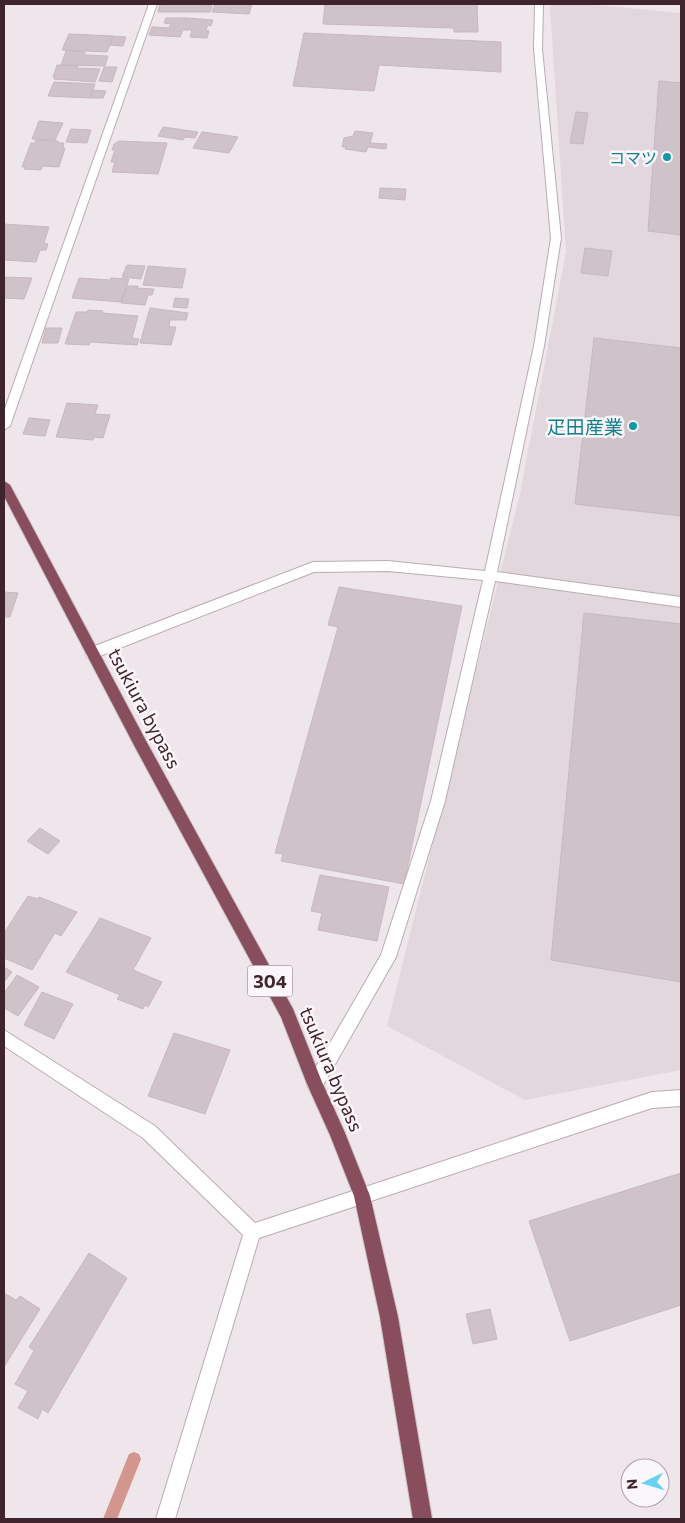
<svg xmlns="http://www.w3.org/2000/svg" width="685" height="1523" font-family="Commissioner,'Noto Sans JP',sans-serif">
  <rect width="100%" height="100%" fill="#eee6ea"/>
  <path fill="#e2d7dc" d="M554,4h31l96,9v1057l-156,30 -138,-74 133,-532 46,-242 -16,-246z"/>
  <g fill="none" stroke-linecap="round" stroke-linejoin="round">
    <path fill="#d2968f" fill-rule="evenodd" d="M134,1452l5,2 2,5 -24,60h-14l26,-65z"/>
  </g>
  <path fill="#cfc2c8" stroke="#c8b8bf" d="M160,4h43l-1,1 10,1 -2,6h-52z
    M215,4h37l-3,10 -37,-2z
    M325,4h152l1,28h-24v-4l-131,-4z
    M166,18h21l26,2 -2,6 -3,-1 -2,5 3,1 -2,7 -17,-1 2,-7h-9l-3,7 -31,-2 3,-8 17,1 2,-4 -7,-1z
    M304,33l197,9v30l-122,-7 -5,26 -81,-5z
    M69,34l44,2 -6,16 -45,-2z
    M113,36l13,1 -3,9 -13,-1z
    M66,51l18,1 2,3 22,1 -3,10 -44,-1z
    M57,65l21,1 -1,2 23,1 -5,13 -41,-3 1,-2h-2z
    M104,67h13l-5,15 -13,-1z
    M659,81l22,2v152l-33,-4z
    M54,82l41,2 -5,14 -42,-2z
    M92,90l14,1 -3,7h-13z
    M576,112l12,1 -5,31 -13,-1z
    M39,121l24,2 -8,17 -23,-1z
    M163,127l35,5 -3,6 -10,-1 -2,3 -25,-4z
    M71,129l20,1 -4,13 -21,-1z
    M355,131l18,2 -3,10 17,1 -1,5 -18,-2 -2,5 -21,-3 1,-2h-4l2,-9 9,-2z
    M202,132h1l35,5 -9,16 -36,-5z
    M36,140l22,1v2h6l-1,5h2l-6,19 -17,-1 -1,4 -17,-1 1,-2h-3l9,-24h4z
    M119,141l48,2 -9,31 -46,-2 3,-10h-4l4,-12h-3l2,-6z
    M380,188l26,1 -1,11 -26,-2z
    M4,224l45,3 -5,16 4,1 -2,6h-6l-4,12 -32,-2z
    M585,248l27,3 -4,25 -27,-3z
    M127,265l18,1 -4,13 -19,-2z
    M148,266l38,3 -4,19 -39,-3z
    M4,277l28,1 -8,21 -20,-1z
    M79,278l31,2 1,-2 18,1 -8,23 -49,-4z
    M127,286h11l-1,2 17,1 -2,6h-4l-3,10 -24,-2z
    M175,298l14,1 -2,9 -14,-1z
    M150,308l38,5 -2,7h-16l-1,7h7l-5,18 -31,-2z
    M88,310l15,1 -1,2 36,3 -6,22 7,1 -2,6 -47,-3 -1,3 -24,-1 11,-32h11z
    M46,328h16l-4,15h-16z
    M594,338l87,10v168l-106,-12z
    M67,403l31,2 -3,9 15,1 -7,23 -9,-1 -1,3 -37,-3z
    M29,418l21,2 -5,16 -22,-2z
    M339,587l123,19 -58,278 -123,-23 2,-7 -8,-1 63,-226 -10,-2z
    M4,592l14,1 -8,24h-6z
    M584,613l97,11v358l-130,-22z
    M40,828l20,13 -12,13 -21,-13z
    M320,875l69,12 -12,54 -59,-11 4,-17 -11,-2z
    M28,896l10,3 1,-2 38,15 -16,24 -6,-3 -23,37 -28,-12v-25z
    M100,918l51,20 -18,32 29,12 -14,25 -3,-2 -2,4 -26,-10 3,-4 -54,-23z
    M4,967l8,5 -8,10z
    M17,975l22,12 -21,29 -14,-8v-15z
    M42,992l31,12 -19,35 -30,-14z
    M174,1033l56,17 -25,64 -57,-18z
    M681,1173v132l-111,36 -41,-120z
    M89,1253l38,25 -79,135 -6,-4 -4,10 -20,-11 10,-17 -13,-7 19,-33 -5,-4z
    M4,1293l12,7 4,-4 20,13 -36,58z
    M490,1309l7,30 -24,5 -7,-30z"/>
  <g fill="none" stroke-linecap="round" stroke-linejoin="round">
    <defs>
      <path id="minor" d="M149,4h8l-147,422 -6,4v-19z
        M535,4h8l-1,45 19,189 -17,108 -47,226 184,25v10l-186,-26 -50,220 -49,156 -75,132 -6,3 -6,-3 -2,-5 2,-5 72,-124 50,-154 52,-221 -95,-9 -74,1 -217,85h-10l-1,-4 1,-4 226,-87 75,-1 97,10 49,-225 17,-108 -17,-189z
        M4,1030l151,96 100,97 107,-35 6,2 2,6 -2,6 -6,2 -103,34 -84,281h-19l87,-284 -100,-97 -139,-92z"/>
      <path id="tertiary" d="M681,1090v16l-29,2 -290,96 -6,-2 -2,-6 2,-6 6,-2 290,-96z"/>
      <path id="trunk" d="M4,481l6,4 135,254 148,270 29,73 23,51 25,63 28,121 34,202h-19l-33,-202 -26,-121 -24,-61 -23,-51 -26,-67 -146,-270 -131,-251z"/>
    </defs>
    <use href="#minor" stroke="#baacb1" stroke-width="2"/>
    <use href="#tertiary" stroke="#baacb1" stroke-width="2"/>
    <use href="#trunk" stroke="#cac2c4" stroke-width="2"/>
    <use href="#minor" fill="#fff" fill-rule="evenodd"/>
    <use href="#tertiary" fill="#fff" fill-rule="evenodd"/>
    <use href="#trunk" fill="#884e5e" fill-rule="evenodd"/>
  </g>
  <g fill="#0f9aa8" stroke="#faf6f9" stroke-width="2">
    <circle cx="667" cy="157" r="5"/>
    <circle cx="633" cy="426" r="5"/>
  </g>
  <g text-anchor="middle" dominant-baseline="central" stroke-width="5" stroke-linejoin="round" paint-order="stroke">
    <g font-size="16" fill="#0d838f" stroke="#faf6f9" text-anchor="end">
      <text x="657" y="157">コマツ</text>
    </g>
    <rect fill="#faf6f9" stroke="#78636a" stroke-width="1" x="247.5" y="965.5" width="45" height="31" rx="4"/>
    <g font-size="18" font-weight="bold" fill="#40242d">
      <text x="270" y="981">304</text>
    </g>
    <g font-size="19" fill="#0d838f" stroke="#faf6f9" text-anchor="end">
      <text x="623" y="426">疋田産業</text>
    </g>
    <g font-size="19" fill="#40242d" stroke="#faf6f9">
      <text transform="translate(145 708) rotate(62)">tsukiura bypass</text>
      <text transform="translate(332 1069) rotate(67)">tsukiura bypass</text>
    </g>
  </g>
  <rect width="685" height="1523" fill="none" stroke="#40242d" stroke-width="10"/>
  <g transform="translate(645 1483) rotate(265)"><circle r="24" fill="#faf6f9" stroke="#b0a2a7"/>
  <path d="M0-4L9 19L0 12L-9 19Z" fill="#62d3f0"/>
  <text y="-8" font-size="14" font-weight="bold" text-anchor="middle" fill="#40242d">N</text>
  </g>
</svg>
